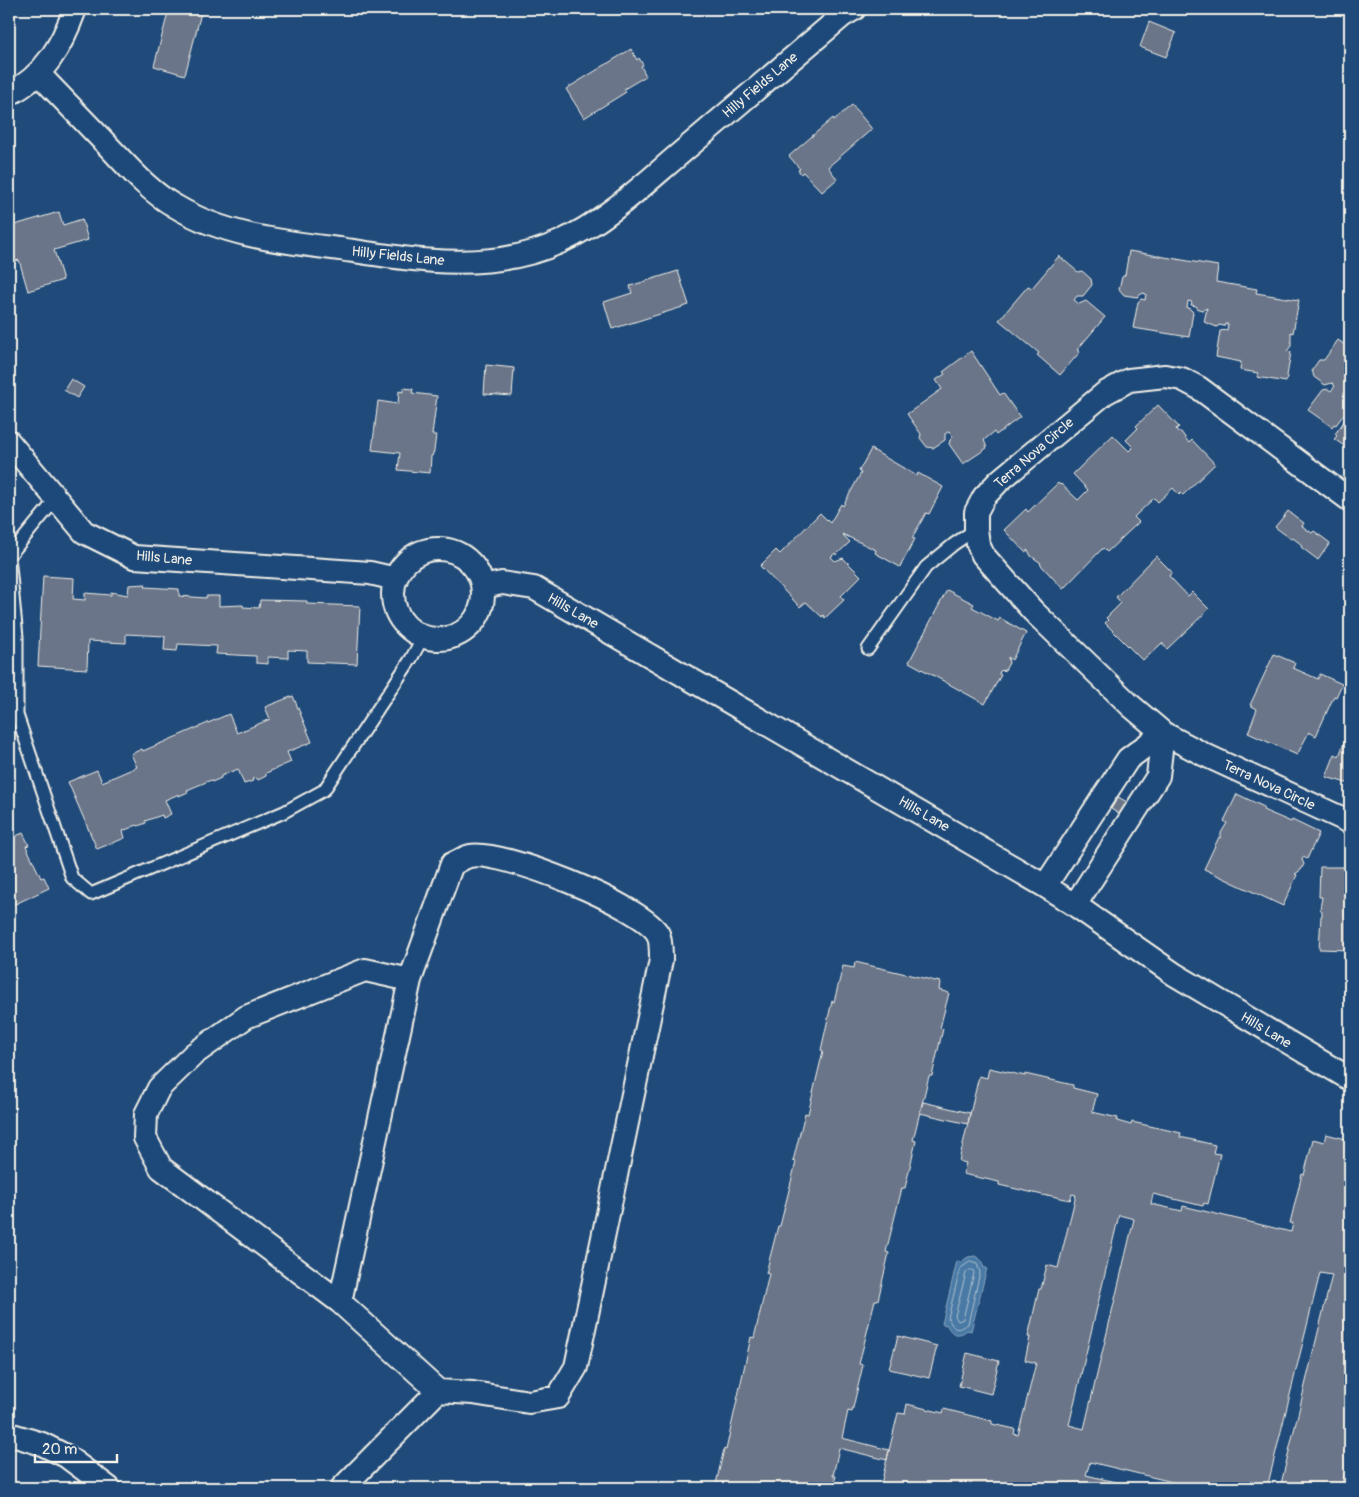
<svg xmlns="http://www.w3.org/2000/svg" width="1359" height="1497" font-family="Pangolin,sans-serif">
  <rect width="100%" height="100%" fill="#1f4a7a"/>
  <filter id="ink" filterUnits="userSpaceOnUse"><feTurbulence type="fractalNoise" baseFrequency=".02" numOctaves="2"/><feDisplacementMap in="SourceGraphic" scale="10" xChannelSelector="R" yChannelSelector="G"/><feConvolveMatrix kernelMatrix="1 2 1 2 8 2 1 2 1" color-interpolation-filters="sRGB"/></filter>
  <g filter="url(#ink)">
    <path fill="#4879a5" stroke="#8da9c0" d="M975,1256l6,4 3,8h3l-16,63 -4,-1c-8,7 -16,5 -20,-5l-5,-1 15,-63 4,1 7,-5z"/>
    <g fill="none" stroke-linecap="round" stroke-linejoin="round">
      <path stroke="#afc1cd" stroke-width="1" d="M970,1262l7,2 3,8 -12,52c-12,7 -13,7 -20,-6l12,-49z
        M970,1270h3l1,3 -11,46 -5,2 -3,-5 11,-43z"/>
    </g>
    <path fill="#6a7589" stroke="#f4f1e8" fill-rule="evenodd" d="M169,9h33l-17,66 -31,-9z
      M1149,22l27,11 -10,24 -26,-10z
      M631,49l6,11 2,-2 4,7 -2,1 5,10 -22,13 2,3 -42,26 -18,-29z
      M852,105l20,24 -44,38 9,12 -15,13 -19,-20 -2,2 -3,-4 2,-1 -11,-13 44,-38 1,2z
      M59,212l4,13 19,-6 6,21 -34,10 9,30 -35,11 -9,-31 -10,3v-34h2v-3z
      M1129,251l89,15 -2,16 41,7 -1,4 43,7 -6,33 -2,-1v14l-4,5 4,1 -5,30 -29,-5 1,-4 -18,-3 1,-8 -25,-5 4,-26 7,-1 1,-6h-3l-1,2 -5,-1 -2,2 -13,-5 3,-14 -4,2 -5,-1 -2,-3 -5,-1 1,-3 -4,-1 -1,7 3,1 3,3 -4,25 -56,-9 5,-26 3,-3 4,1 1,-6 -3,-1 -6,4 -13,-2 -5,-6 3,-12 3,-2z
      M1059,256l19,16 4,-1 9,8 1,6 -9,11h-6l-3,4 5,4 7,-3 19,16 -28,33 3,2 -20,23 -23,-20 2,-2 -40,-33 29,-34 4,2z
      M678,271l11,34 -77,24 -8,-27 28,-9 -2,-7z
      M1338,340l10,7 2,-1v104l-16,-11 3,-3 -2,-2 13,-18 -4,-2 -8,11 -2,-1 -2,3 -24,-17 15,-20 5,-1 3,2 4,-5 -3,-3 -7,2 -11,-8 -2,-7 7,-10h5z
      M971,351l29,44 3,-2 17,24 -24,18 -2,-3 -10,8 3,8 -24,16 -14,-20 1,-4 3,-3 -4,-6 -4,3v6l-12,8 -6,-1 -7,-9 1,-4 -14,-20 35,-25 -6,-9 9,-6 -2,-2z
      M486,365l28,3 -2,28 -28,-2z
      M71,379l13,8 -7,11 -13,-8z
      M403,388l10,1 -1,4 25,3 -5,39h4l-2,16 -2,5h-1l-1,17 -32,-3 2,-17 -28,-3 6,-49 20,3 1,-13 4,1z
      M1158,405l21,22 -3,2 2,3h3l8,11 3,-3 23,24 -32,31 -2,-2 -2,2 -6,-7 -15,14 -4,-4 -20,19 5,5 -32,30 -4,-4 -40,41 -23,-25 1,-1 -10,-7 -3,-6 -3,2 -21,-22 22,-21 2,3 30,-29 2,2 1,-1 17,16 10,-10 -15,-16 40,-39 16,16 4,-4 -7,-7 12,-12 -2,-2z
      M871,449l46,27 1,-3 25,14 -14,27 -3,-1 -14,25 3,1 -15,28 -25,-14 1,-3 -34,-16 8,8 -14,13 -1,-2 -4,4 4,4 8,-3 18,18 -20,20 3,4 -19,18 -2,-3 -1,2 -16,-15 -6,5 -40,-41 16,-16 4,4 40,-41 10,10 11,-19 2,2 18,-33 -2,-2z
      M1288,511l16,12 -2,3 10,7 2,-2 16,12 -12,17 -17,-13 1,-2 -9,-7 -2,1 -16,-12z
      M1156,556l16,16 -3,4 19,20 4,-4 17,17 -42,40 -5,-6 -16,15 -4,2 -37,-37 3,-3 -2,-2 15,-15 -5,-6z
      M43,576l31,2 -1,21 12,1v-7l26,2v-3l17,3 1,-10 17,-1 -1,3 34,2v7l27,2v-2h13v10l24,-1v2l16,1 1,-8 47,1v3l53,2 -3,58 -50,-2v-11l-19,-1v8l-20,-1v7l-12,-1v-7l-40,-2 1,-8 -39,-2 -1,7 -13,-1 1,-14 -39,-2v9l-38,-2 -1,28 -49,-3z
      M947,590l27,14 -2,3 26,14 2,-3 26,15 -14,27 -4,-3 1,6 -4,7 -5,1 -1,3 2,1 -16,29 -76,-42z
      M1274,654l21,9 -2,5 25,11 2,-5 22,10 -6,13 -2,-1 -18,40 -7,-4 -12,23 -49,-22 9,-24 -7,-4z
      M293,696l19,46 -25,10 4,10 -25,11v3l-8,4 -1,-2 -5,1 1,2 -9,3 -6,-15 -17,7v2l-9,4 -1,-2 -24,10 1,2 -9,4v-2l-14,6 6,14 -8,4 -1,-3 -17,6 1,2 -8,3 -1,-1 -14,6 2,7 -28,11 -29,-67 29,-12 5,12 35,-15 -6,-13 11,-5 1,2 86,-37 8,19 33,-14 -5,-12z
      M1345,741l5,2v41l-24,-7 9,-23 4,2z
      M1237,794l27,13 -1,3 28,12 1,-2 27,13 -12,26 -4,-2 -1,3 2,4 -3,6 -6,4 2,1 -14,31 -79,-37 15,-32 2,1v-5l6,-10 -3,-2z
      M1118,797l9,5 -8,12 -8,-5z
      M23,833l6,12 -3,1 15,32 3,-1 5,11 -40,19v-68z
      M1320,867h30v83l-31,-1 2,-33h1v-5l-2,-2 2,-12h-3z
      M855,962l85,20 -1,8 10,3 -9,35 3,1 -11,47h-3l-16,64 3,1 -11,47h-3l-16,64 3,1 -11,47h-3l-16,64 4,1 -11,47 -4,-1 -6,27 47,12 -2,10 -48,-12 -6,28h3l-3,12h-118l9,-39 2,1 25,-113 3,1 15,-64 -3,-1 12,-47h2l16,-64 -3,-1 12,-48 3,1 15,-63 -2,-1 11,-49 2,1 9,-36 11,2z
      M989,1068l36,8v-2l48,11v3l24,6 -5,18 26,6 -1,3 14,4 1,-3 49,11 -1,4 35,8 -2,8 7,1 -12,50 -4,-1 -1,3 -50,-12 -2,10 31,7 1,-5 108,26 2,-9h-3l12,-49 2,1 9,-36 11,3 2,-8 24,6v321l-3,12 -2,-1 -4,16h-61l52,-213 -12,-2 -53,215h-70l-107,-26 -4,13 54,13h-260l18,-75 7,1 2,-10 36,9 1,-4 48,12v3l23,5 -1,5 4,1 18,-72 -11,-3 5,-23h-2l11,-48h2l6,-24 11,3 18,-73 -4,-1 -2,6 -23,-5v1l-48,-11v-3l-36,-8 3,-11 -7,-2 20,-85 8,2zM1119,1215l15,4 -50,210 -15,-4z
      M923,1102l47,11 -2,11 -48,-11z
      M898,1336l39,10 -8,32 -40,-9z
      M967,1353l32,8 -8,33 -32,-8z"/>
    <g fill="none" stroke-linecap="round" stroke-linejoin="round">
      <defs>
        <path id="lane" d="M9,556l8,81v78l55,163 19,16 193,-82 40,-22 87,-131 12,-22
          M9,556l47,-57
          M868,649l58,-82 28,-23 22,-15"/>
        <path id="street" d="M38,73c25,26 49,51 73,76 19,20 39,43 64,57 49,30 109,36 165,43 73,11 150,25 220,-7 46,-21 84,-58 122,-90 54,-46 107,-91 160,-136l12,-7
          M9,94c36,-18 53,-49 66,-85
          M9,442l75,90 50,25 236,16 26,6
          M1350,500l-151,-112 -17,-9 -17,-3 -36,4 -24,13 -106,88 -15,16 -8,15v17l2,15 5,11 50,56 97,94 33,28 42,22 145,67
          M393 594a45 45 0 1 1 90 0a45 45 0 1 1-90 0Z
          M483,587l19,-4 32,5 511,298 30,19 99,69 176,105
          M1045,886l83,-127 35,-26 -5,43 -83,129
          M410,980l42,-116c6,-2 12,-7 18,-8 31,-7 173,50 188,78 3,6 3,19 3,26l-85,407 -18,30 -29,5 -56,-9 -35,-2
          M340,1302l70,-322 -45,-10 -119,47 -52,37 -35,34 -13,26 -1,24 16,30 179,134 98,89 -96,97
          M9,1434l33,10 24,12 43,32"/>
      </defs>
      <use href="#lane" stroke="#f4f1e8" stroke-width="15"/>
      <use href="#street" stroke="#f4f1e8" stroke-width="26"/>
      <use href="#lane" stroke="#1f4a7a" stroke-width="11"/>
      <use href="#street" stroke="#1f4a7a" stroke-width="22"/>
    </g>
  </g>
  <g text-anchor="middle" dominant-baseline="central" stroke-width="5" stroke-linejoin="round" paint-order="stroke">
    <g font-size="14" fill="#f4f1e8" stroke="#1f4a7a">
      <text transform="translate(760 85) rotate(-40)">Hilly Fields Lane</text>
      <text transform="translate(398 256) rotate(6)">Hilly Fields Lane</text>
      <text transform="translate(1034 453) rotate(-41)">Terra Nova Circle</text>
      <text transform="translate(164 558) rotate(5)">Hills Lane</text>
      <text transform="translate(573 611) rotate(30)">Hills Lane</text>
      <text transform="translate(1269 785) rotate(25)">Terra Nova Circle</text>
      <text transform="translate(924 814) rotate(30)">Hills Lane</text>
      <text transform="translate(1266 1030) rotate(31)">Hills Lane</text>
    </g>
  </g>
  <rect width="1359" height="1497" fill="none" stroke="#1f4a7a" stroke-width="30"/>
  <rect x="15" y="15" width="1329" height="1467" fill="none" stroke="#f4f1e8" stroke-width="2" filter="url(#ink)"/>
  <path d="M35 1454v8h82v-8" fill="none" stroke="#f4f1e8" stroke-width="2.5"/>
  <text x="42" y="1454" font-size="15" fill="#f4f1e8" stroke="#1f4a7a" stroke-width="4" paint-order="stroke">20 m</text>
</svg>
